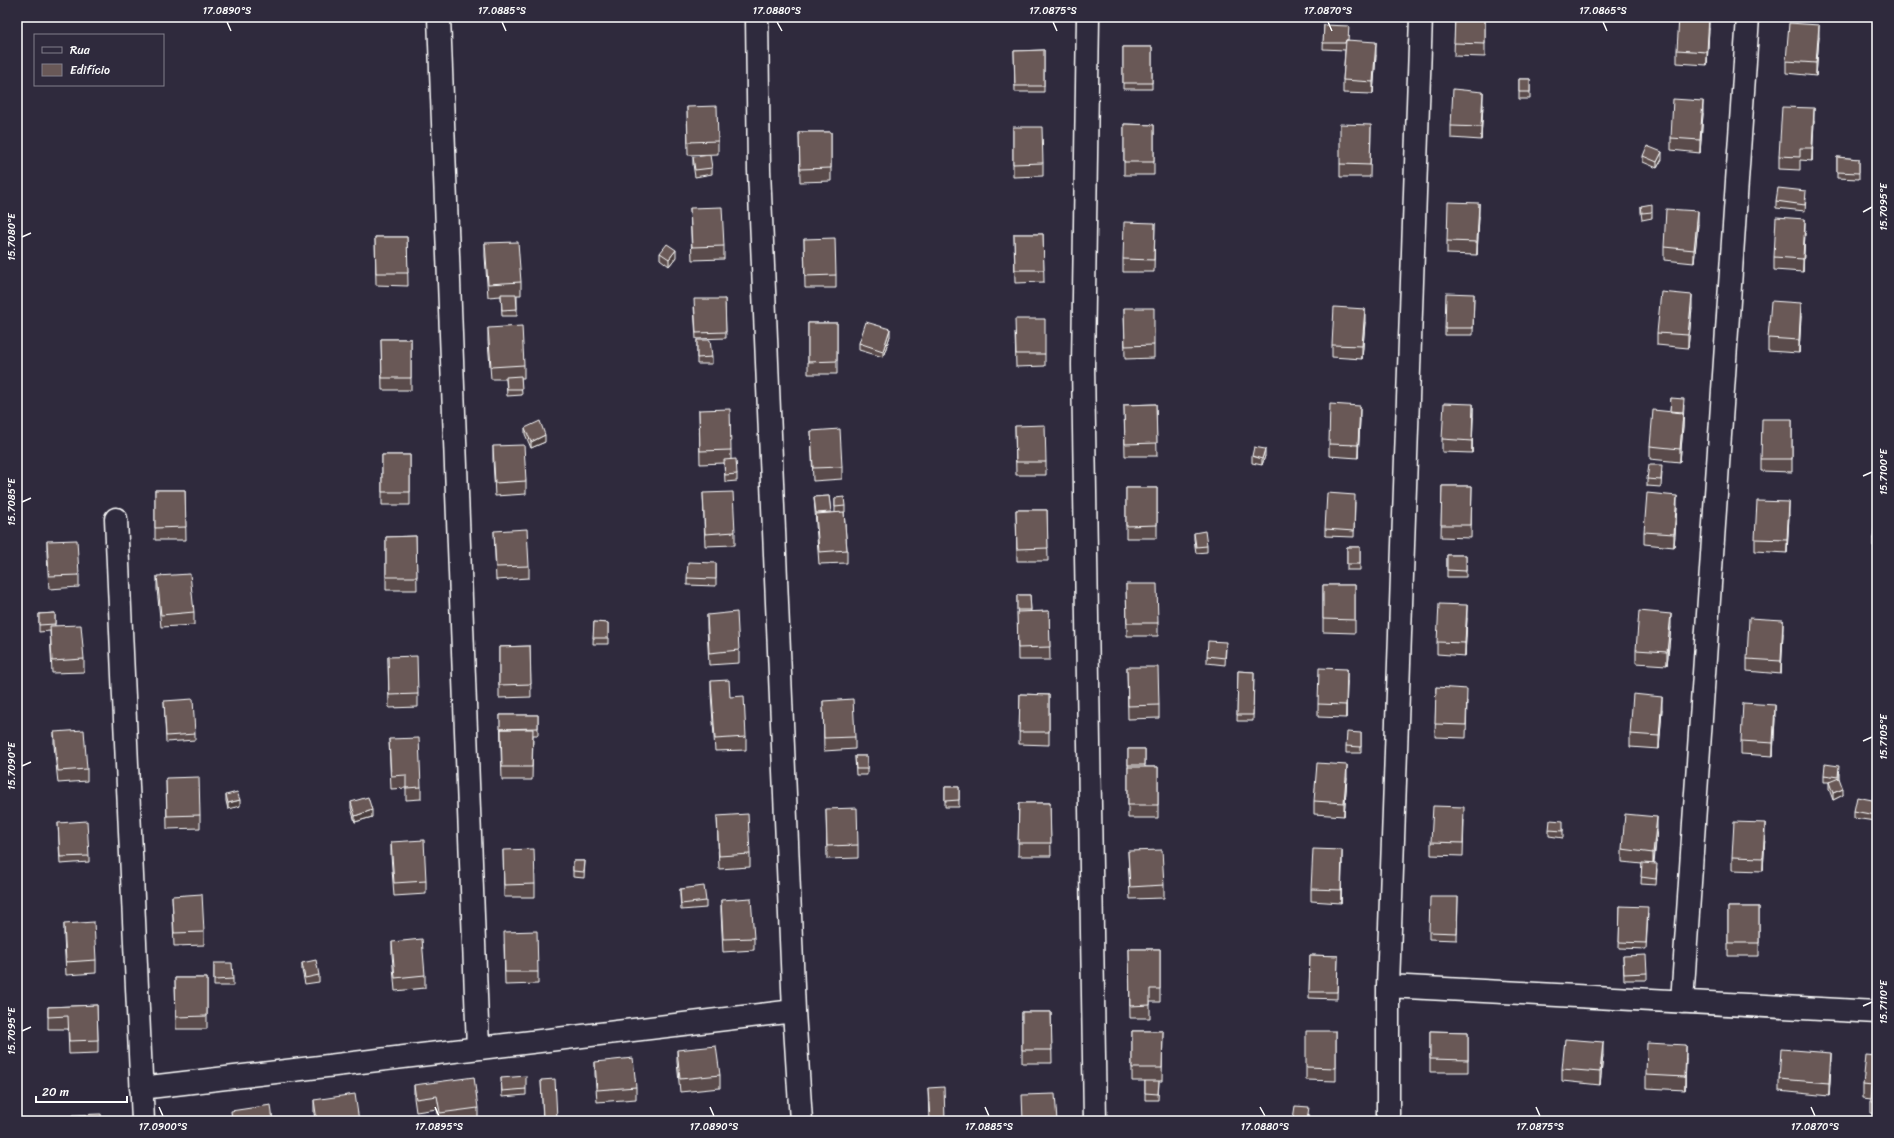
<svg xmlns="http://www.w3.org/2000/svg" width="1894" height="1138" font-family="Sriracha,sans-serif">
  <rect width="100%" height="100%" fill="#2f2a3d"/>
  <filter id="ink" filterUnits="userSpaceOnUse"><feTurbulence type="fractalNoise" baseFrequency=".025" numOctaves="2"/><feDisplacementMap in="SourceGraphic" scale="8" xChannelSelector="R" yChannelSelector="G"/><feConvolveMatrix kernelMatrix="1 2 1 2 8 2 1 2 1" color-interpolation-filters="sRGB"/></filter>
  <g filter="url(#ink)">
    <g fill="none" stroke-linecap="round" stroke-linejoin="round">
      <defs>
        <path id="minor" d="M439,17l39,1031
          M757,17l2,153 35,841 7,110
          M1088,17l-5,348 12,756
          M116,519l27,602
          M1388,986l489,26
          M1682,1002l66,-985
          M141,1088l653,-77
          M1388,1121v-135l33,-969"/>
      </defs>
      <use href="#minor" stroke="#fff" stroke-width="25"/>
      <use href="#minor" stroke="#2f2a3d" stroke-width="22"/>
    </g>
    <path fill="#5a4c4b" stroke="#fff" d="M1455,17h30v40l-31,-1z
      M1324,25l24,15 28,15 -3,39 -30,-1v-13l2,-30 -22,-1z
      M1709,28l-2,37 -30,-2v-13z
      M1819,37l-3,39 -30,-3v-12z
      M1123,47h29v42h-29z
      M1044,50v42h-29l-1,-41z
      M1519,79h11v20h-11z
      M1483,104l-2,36 -30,-2v-12z
      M687,107l31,34v13l-30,1z
      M1703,114l-3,39 -29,-3v-12z
      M1814,121l-2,40 -12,-1v10l-21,-1v-13z
      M1124,124l30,1v50h-30z
      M1371,125l-1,52h-30v-13z
      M1013,127l30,36v13l-30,1z
      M799,132h32v49l-31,1z
      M1643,156l19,3 -5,9 -14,-6z
      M693,157l19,11v6l-17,3 -2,-13z
      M1837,157l22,2v20l-22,-1z
      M1806,198l-1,13 -29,-3v-7z
      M1641,206l11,6v6l-10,2 -1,-8z
      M690,208l34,38v13l-32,1z
      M1479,216l-2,39 -30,-1v-13z
      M1155,223l-1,49h-31v-13z
      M1698,224l-4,39 -30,-3v-13z
      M1805,232l-2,40 -29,-2v-13z
      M1014,234h29l1,48 -29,1z
      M375,237h32l1,49 -32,-1z
      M804,239l32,36v13h-31z
      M485,243l36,39v13h-4v21h-15l-1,-20 -13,1 -3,-41z
      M660,253l16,4 -7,9 -9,-7z
      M1474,294l-1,41h-28v-7z
      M725,299l1,39 -30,1 -2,-33z
      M1124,308l30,37v13l-29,1z
      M1692,308l-4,40 -31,-3v-12z
      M1801,316l-2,37 -31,-2v-13z
      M1365,322l-3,37 -30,-2v-12z
      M808,323h29v51h-29z
      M488,328l36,37v13h-3l1,17 -15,1 -1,-17h-15l-3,-38z
      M1015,332l30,22v12l-29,1z
      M890,336l-7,21 -24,-7v-7z
      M381,339h30v51h-29z
      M697,340l15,17v7h-15z
      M1671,398l13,7 -1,21 -3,36 -30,-3v-13l20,-34z
      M1156,404l1,52h-32l-1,-51z
      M699,410l32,40v10l6,14v7l-12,1 -1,-19 -24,1z
      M1473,417l-1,36 -30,-1v-13z
      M1360,419l-2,39 -29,-2v-12z
      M1792,419v53l-31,-1v-12z
      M1015,426l31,36v13h-30z
      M525,428l20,14 -14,6 -6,-14z
      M811,431l31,36v12l-29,2z
      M493,446l33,35v13l-31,2 -2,-37z
      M382,455h28v50h-28z
      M1252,456h13l-3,9 -10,-2z
      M1662,472l-1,15 -14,-1v-7z
      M1442,486h30l-1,52 -30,-1z
      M1126,488h31v50h-31z
      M155,490h30l1,50h-31z
      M703,493l32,39v13l-30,1z
      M829,496l2,17h4v-15l10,8v6h-1l3,38v13l-28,1 -5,-67z
      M1355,502l-1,35 -29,-1v-7z
      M1677,508l-3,39 -30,-3v-12z
      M1016,510h31l1,51h-31z
      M1789,515l-2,38 -32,-2v-12z
      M1877,524v22h-4v-7z
      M494,531l35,35v12l-33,2z
      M1194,533l13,13v6l-11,1 -2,-14z
      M416,536l1,54h-31v-53z
      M47,541l32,34v12l-30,2 -2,-35z
      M1347,547h13v23h-13z
      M1447,555h19v22h-19z
      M716,563v23l-29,-1v-7z
      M157,576l37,36v13l-33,2 -4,-38z
      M1126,584l32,39v13h-31z
      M1323,585h32v48l-32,-1z
      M1017,595h13l1,17 18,-1 1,49h-32z
      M55,613v13l29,33v13l-32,1 -2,-42 -11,1v-18z
      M707,615l32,35v13l-30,2 -2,-38z
      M1467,618l-2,38 -28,-2v-12z
      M594,622l14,1v21h-15z
      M1671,627l-4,38 -31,-2v-13z
      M1783,633l-2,41 -34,-3v-12z
      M530,646l1,51 -32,1v-51z
      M1226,648l-1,17 -18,-2v-7z
      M388,657l30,37v13l-29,1z
      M1127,667l32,38v13l-31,1z
      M1238,671l16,1 -1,49h-16z
      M711,681l19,16 16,40v13l-31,1 -4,-58z
      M1347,681l-1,37 -28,-1v-13z
      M1436,687l31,14 -1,37 -31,-1z
      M1020,694l29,1v50l-30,-1z
      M164,701l31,33v6l-29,2z
      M823,701l32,36v12l-31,2z
      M1662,709l-3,40 -29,-2v-13z
      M500,715h38v20h-5l-1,45h-30z
      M1775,718l-2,38 -32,-2v-13z
      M54,732l33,37v12l-29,2 -4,-38z
      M1361,733v20h-15v-7z
      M389,739l32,48v12l-15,1v-12l-15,1z
      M1128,749h17v18h13v51h-30z
      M855,756h12v19h-11z
      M1839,773v6l4,16 -10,5 -4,-11v-7h1h-6v-7z
      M166,778l34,37v13l-33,1z
      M1347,778l-3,38 -30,-2v-13z
      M945,787h14v20h-14z
      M226,795l14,11 -12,3 -2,-8z
      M1877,801l-2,20 -21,-3v-7z
      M351,802l21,15 -17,5 -4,-14z
      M1019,803h31l1,53h-33z
      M826,809l32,36v13l-31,1z
      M717,816l33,38v13l-31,2z
      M1464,820l-1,36 -32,-1v-13z
      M58,823l31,33v6l-29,2z
      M1563,828v10l-14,-2v-6z
      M1657,830l-3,34 3,6 -1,15 -15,-1 1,-20 -20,-2v-13z
      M1765,836l-2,35 -31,-1v-13z
      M391,842l35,39v13l-32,2 -3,-41z
      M503,850l32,34v13h-31z
      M1128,851l36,34v13l-34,1z
      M573,861h12l-1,17 -11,-1z
      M1342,863l-1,40 -30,-2v-12z
      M680,889l26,12v7l-25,2 -1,-15z
      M172,896l32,36v13l-30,1z
      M1458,897l-1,43 -28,-1v-7z
      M721,900l33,38v12l-31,2 -2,-40z
      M1620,906l28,8 -2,35 -27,-1z
      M1728,907h31v49h-31z
      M64,924l32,36v13l-30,2 -2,-39z
      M392,942l33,33v13l-30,3 -3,-37z
      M504,944l34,28v12l-33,1z
      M1129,949h31v53h-10v16h-20z
      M1310,955l28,1 -1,43 -28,-1z
      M1623,956l24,17v7h-23z
      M214,963l19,16v7h-19z
      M302,963l17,12v7l-14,2 -3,-14z
      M175,978h32v51h-31z
      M97,1005l1,35v13l-29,1 -1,-25h-20v-22z
      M1022,1012h29l1,51h-30z
      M1132,1031h31l-1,50h-3l-1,19h-13v-19h-13z
      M1336,1031v50l-30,-1v-13z
      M1430,1031l38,1v40h-38z
      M677,1050l43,25v13l-40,4 -3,-30z
      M1603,1055l-3,30 -38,-4v-12z
      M1877,1056v58l-6,-1v-14l-8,-1v-13z
      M1686,1058l-1,32 -39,-2v-13z
      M595,1062l41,25v12l-39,3 -2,-28z
      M1831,1066l-2,30 -50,-5v-12z
      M501,1078l25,11v6l-24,2z
      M541,1080l16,38v3h-14z
      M414,1085l64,23v13h-39l-2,-12 -21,3 -2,-14z
      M928,1088l17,33h-16z
      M314,1100l45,21h-44l-1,-9z
      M1309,1114l-1,7h-15v-2z"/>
    <path fill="#4a3e3d" stroke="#fff" d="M1709,17v11l-2,37v-13z
      M1819,25v12l-3,39v-13z
      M1376,42v13l-3,39v-12z
      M1483,92v12l-2,36v-13z
      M1703,101v13l-3,39v-13z
      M1814,108v13l-2,40v-13z
      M1662,152v7l-5,9v-6z
      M1479,203v13l-2,39v-13z
      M1698,211v13l-4,39v-13z
      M1805,219v13l-2,40v-13z
      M676,250v7l-7,9v-7z
      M1692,295v13l-4,40v-13z
      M1801,303v13l-2,37v-13z
      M1365,309v13l-3,37v-13z
      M890,329v7l-7,21v-6z
      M1473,404v13l-1,36v-12z
      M1360,406v13l-2,39v-13z
      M1683,413v13l-3,36v-13z
      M545,435v7l-14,6v-6z
      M1265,449v7l-3,9v-6z
      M1677,496v12l-3,39v-13z
      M1789,502v13l-2,38v-13z
      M1467,605v13l-2,38v-13z
      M1671,614v13l-4,38v-13z
      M1783,620v13l-2,41v-13z
      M1347,669v12l-1,37v-13z
      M1662,697v12l-3,40v-13z
      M1775,705v13l-2,38v-13z
      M1347,765v13l-3,38v-13z
      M1843,789v6l-10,5v-7z
      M240,800v6l-12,3v-6z
      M1877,805v6l-2,10v-6z
      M372,810v7l-17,5v-6z
      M1657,817v13l-4,35v-12z
      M1765,823v13l-2,35v-13z
      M1342,850v13l-1,40v-13z
      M1603,1042v13l-3,30v-13z
      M1686,1045v13l-1,32v-13z
      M1831,1053v13l-2,30v-13z"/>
    <path fill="#695857" stroke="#fff" d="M1455,17h30v27l-31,-1z
      M1679,17h30l-2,35 -30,-2z
      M1789,23l30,2 -3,38 -30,-2z
      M1324,25l25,1 -1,14h-2l-1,3h-22z
      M1346,40l30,2 -3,40 -30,-2z
      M1123,47h29v36h-29z
      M1044,50v36h-29l-1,-35z
      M1519,79h11v13h-11z
      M1453,89l30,3 -2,35 -30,-1z
      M1673,99l30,2 -3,39 -29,-2z
      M717,106l1,35 -30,1 -1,-35z
      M1782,107l32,1 -2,40h-12v9l-21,-1z
      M1124,124l30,1v37h-30z
      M1340,124l31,1 -1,40 -30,-1z
      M1013,127h29l1,36 -30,1z
      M799,132h32v36l-31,1z
      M1647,146l15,6 -5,10 -14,-6z
      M710,155l2,13 -17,2 -2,-13z
      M1837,157l22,2v14l-22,-1z
      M1778,188l28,3 -1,14 -29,-4z
      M1448,202l31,1 -2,39 -30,-1z
      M1652,204v8l-10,1 -1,-7z
      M722,207l2,39 -32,1 -2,-39z
      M1666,209l32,2 -4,39 -30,-3z
      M1776,217l29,2 -2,40 -29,-2z
      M1124,222l31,1 -1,37 -31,-1z
      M1014,234h29l1,36h-29z
      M375,237h32l1,36h-32z
      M835,238l1,37 -31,1 -1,-37z
      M518,242l3,40 -33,2 -3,-41z
      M667,244l9,6 -7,9 -9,-6z
      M1661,292l31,3 -4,40 -31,-2z
      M1446,293l28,1 -1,34h-28z
      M501,294h15l1,15 -15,1z
      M694,299h31l1,33 -30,1z
      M1771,301l30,2 -2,37 -31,-2z
      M1334,307l31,2 -3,37 -30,-1z
      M1124,308h30v37l-29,1z
      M1015,319h30v35h-29z
      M866,322l24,7 -7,22 -24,-8z
      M808,323h29v38l-29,1z
      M522,326l2,39 -33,2 -3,-39z
      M381,339h30v39h-29z
      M697,340h13l2,17 -15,1z
      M521,376l1,13h-15l-1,-12z
      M1671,398l13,1 -1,13 -13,-1z
      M1444,403l29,1 -1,37 -30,-2z
      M1156,404l1,39 -32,1 -1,-39z
      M1330,404l30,2 -2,39 -29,-1z
      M730,409l1,41 -31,1 -1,-41z
      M1653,410l30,3 -3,36 -30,-3z
      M1762,419h30v40h-31z
      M540,421l5,14 -14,7 -6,-14z
      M1045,425l1,37h-30l-1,-36z
      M840,429l2,38 -29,1 -2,-37z
      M524,445l2,36 -31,2 -2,-37z
      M1254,447l11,2 -3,10 -10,-3z
      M382,455h28v37h-28z
      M736,459l1,15 -12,1 -1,-15z
      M1649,465h13l-1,15 -14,-1z
      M1442,486h30l-1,39h-30z
      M1126,488h31v37l-31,1z
      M155,490h30l1,37 -31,1z
      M733,492l2,40 -30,2 -2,-41z
      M1327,493l28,2 -1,36 -29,-2z
      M1647,493l30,3 -3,38 -30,-2z
      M829,496l2,16 -15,1 -2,-16z
      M844,497l1,9 -10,1v-9z
      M1757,501l32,1 -2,38 -32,-1z
      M1016,510h31l1,38 -31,1z
      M844,512l3,38 -28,2 -3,-38z
      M1875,523l2,1v16l-4,-1z
      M527,529l2,37 -33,1 -2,-36z
      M1205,531l2,15 -11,1 -2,-14z
      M416,536l1,41h-31v-40z
      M77,540l2,35 -30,1 -2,-35z
      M1347,547h13v17h-13z
      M1447,555h19v16l-19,-1z
      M688,562l28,1v16l-29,-1z
      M190,574l4,38 -33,3 -4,-39z
      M1126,584h31l1,39h-31z
      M1323,585h32v35l-32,-1z
      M1017,595h13l1,15h-14z
      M1439,604l28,1 -2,38 -28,-1z
      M1049,611l1,36 -32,1 -1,-36z
      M1639,611l32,3 -4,38 -31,-2z
      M737,612l2,38 -30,3 -2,-38z
      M55,613v11l-16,1v-11z
      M1749,618l34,2 -2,41 -34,-2z
      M594,622l14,1v15h-15z
      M81,625l3,34 -32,2 -2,-35z
      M1208,641l18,1 -1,16 -18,-2z
      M530,646l1,38 -32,1v-38z
      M417,656l1,38 -29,1 -1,-38z
      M1127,667h31l1,38 -31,1z
      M1319,668l28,1 -1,36 -28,-1z
      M1238,671l16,1 -1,43h-16z
      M729,680l1,17 14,-1 2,41 -31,2 -4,-58z
      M1436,687l31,2 -1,36 -31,-1z
      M1020,694l29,1v37h-30z
      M1633,694l29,3 -3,39 -29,-2z
      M193,699l2,35 -29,2 -2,-35z
      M853,699l2,38 -31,1 -1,-37z
      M1743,703l32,2 -2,38 -32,-2z
      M500,715h38v13l-38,1z
      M501,729h32l-1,38h-30z
      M84,730l3,39 -29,2 -4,-39z
      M1347,732l14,1v14l-15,-1z
      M419,738l2,49 -15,1v-13l-15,1 -2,-37z
      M1128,749h17v16h-17z
      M855,756h12v13h-11z
      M1317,763l30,2 -3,38 -30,-2z
      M1825,764l14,2 -1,11 -14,-2z
      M1128,767h30v38h-30z
      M199,777l1,38 -33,1 -1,-38z
      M1839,778l4,11 -10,4 -4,-11z
      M945,787h14v13l-14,1z
      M237,792l3,8 -12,3 -2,-8z
      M368,797l4,13 -17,6 -4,-14z
      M1857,797l20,4 -2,14 -21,-4z
      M1019,803h31l1,40h-33z
      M1433,806l31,1 -1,36 -32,-1z
      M857,808l1,37 -31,1 -1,-37z
      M748,814l2,40 -31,2 -2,-40z
      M1625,814l32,3 -4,36 -31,-4z
      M1550,820l13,1v10l-14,-1z
      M87,821l2,35 -29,1 -2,-34z
      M1734,822l31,1 -2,35 -31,-1z
      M424,840l2,41 -32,2 -3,-41z
      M534,849l1,35 -31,1 -1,-35z
      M1313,849l29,1 -1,40 -30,-1z
      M1162,850l2,35 -34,2 -2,-36z
      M573,861h12l-1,11 -11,-1z
      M1642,863l15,1 -1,15 -15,-2z
      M704,886l2,15 -25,3 -1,-15z
      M202,894l2,38 -30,1 -2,-37z
      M1430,897h28l-1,36 -28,-1z
      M751,898l3,40 -31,1 -2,-39z
      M1620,906l28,1 -2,36 -27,-1z
      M1728,907h31v36h-31z
      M94,922l2,38 -30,2 -2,-38z
      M537,931l1,41h-33l-1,-40z
      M422,939l3,36 -30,3 -3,-36z
      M1129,949h31v40h-10v16l-20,1z
      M1310,955l28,1 -1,36h-28z
      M1646,955l1,18 -23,1 -1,-18z
      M316,960l3,15 -14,3 -3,-15z
      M214,963h18l1,16 -19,1z
      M175,978h32v38l-31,1z
      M97,1005l1,35 -29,1 -1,-25 -20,1v-10z
      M1022,1012h29l1,38h-30z
      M1132,1031h31l-1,37h-30z
      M1306,1031h30v37l-30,-1z
      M1430,1031l38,1v28l-38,-1z
      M1565,1039l38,3 -3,30 -38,-3z
      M1647,1043l39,2 -1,32 -39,-2z
      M716,1046l4,29 -40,4 -3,-29z
      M1781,1049l50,4 -2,30 -50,-4z
      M1866,1055l11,1v45h-6l1,-15 -9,-1z
      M633,1058l3,29 -39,3 -2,-28z
      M526,1076v13l-24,2 -1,-13z
      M474,1077l4,31 -38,5 -3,-17 -21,3 -2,-14z
      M555,1079l2,39h-14l-2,-38z
      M1145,1081h14l-1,13 -13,-1z
      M944,1087l1,34h-15l-2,-33z
      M355,1094l4,27h-42l-3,-21z
      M1055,1094l2,27h-34l-1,-26z
      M271,1105l2,16h-41l-1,-10z
      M1295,1106l14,1 -2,14 -14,-2z
      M101,1114l1,7h-29l-1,-6z
      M870,1119v2h-31v-1z"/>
  </g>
  <path fill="none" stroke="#fff" stroke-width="1.5" d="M227,22l4,9M502,22l4,9M777,22l5,9M1053,22l4,9M1328,22l4,9M1603,22l4,9M1863,212l9,-5M22,237l9,-4M1863,476l9,-4M22,502l9,-4M1863,741l9,-4M22,766l9,-4M1863,1006l9,-4M22,1031l9,-4M159,1107l4,9M435,1107l4,9M710,1107l4,9M985,1107l4,9M1260,1107l5,9M1536,1107l4,9M1811,1107l4,9"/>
  <rect width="1894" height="1138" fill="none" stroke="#2f2a3d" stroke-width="44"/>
  <rect x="34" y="34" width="130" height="52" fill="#2f2a3d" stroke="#827f8b"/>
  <rect x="42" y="47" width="20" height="6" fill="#2f2a3d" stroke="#827f8b"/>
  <text x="70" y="54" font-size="12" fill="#ffffff">Rua</text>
  <rect x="42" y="64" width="20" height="12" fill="#695857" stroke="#827f8b"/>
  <text x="70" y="74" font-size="12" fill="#ffffff">Edifício</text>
  <path d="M36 1096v6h91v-6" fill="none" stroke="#ffffff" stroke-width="2"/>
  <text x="42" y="1096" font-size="12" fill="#ffffff" stroke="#2f2a3d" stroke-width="3" paint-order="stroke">20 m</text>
  <rect x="22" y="22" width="1850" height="1094" fill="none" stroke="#fff" stroke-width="1.5"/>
  <g font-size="10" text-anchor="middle" fill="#fff">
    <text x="227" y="14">17.0890°S</text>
    <text x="502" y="14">17.0885°S</text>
    <text x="777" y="14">17.0880°S</text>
    <text x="1053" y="14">17.0875°S</text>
    <text x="1328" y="14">17.0870°S</text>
    <text x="1603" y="14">17.0865°S</text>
    <text transform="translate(1883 207) rotate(-90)" y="4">15.7095°E</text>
    <text transform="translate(11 237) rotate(-90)" y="4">15.7080°E</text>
    <text transform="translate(1883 472) rotate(-90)" y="4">15.7100°E</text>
    <text transform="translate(11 502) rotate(-90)" y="4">15.7085°E</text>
    <text transform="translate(1883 737) rotate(-90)" y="4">15.7105°E</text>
    <text transform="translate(11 766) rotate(-90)" y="4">15.7090°E</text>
    <text transform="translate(1883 1002) rotate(-90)" y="4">15.7110°E</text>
    <text transform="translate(11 1031) rotate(-90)" y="4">15.7095°E</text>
    <text x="163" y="1130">17.0900°S</text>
    <text x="439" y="1130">17.0895°S</text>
    <text x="714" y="1130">17.0890°S</text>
    <text x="989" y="1130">17.0885°S</text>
    <text x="1265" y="1130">17.0880°S</text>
    <text x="1540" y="1130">17.0875°S</text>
    <text x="1815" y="1130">17.0870°S</text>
  </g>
</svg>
